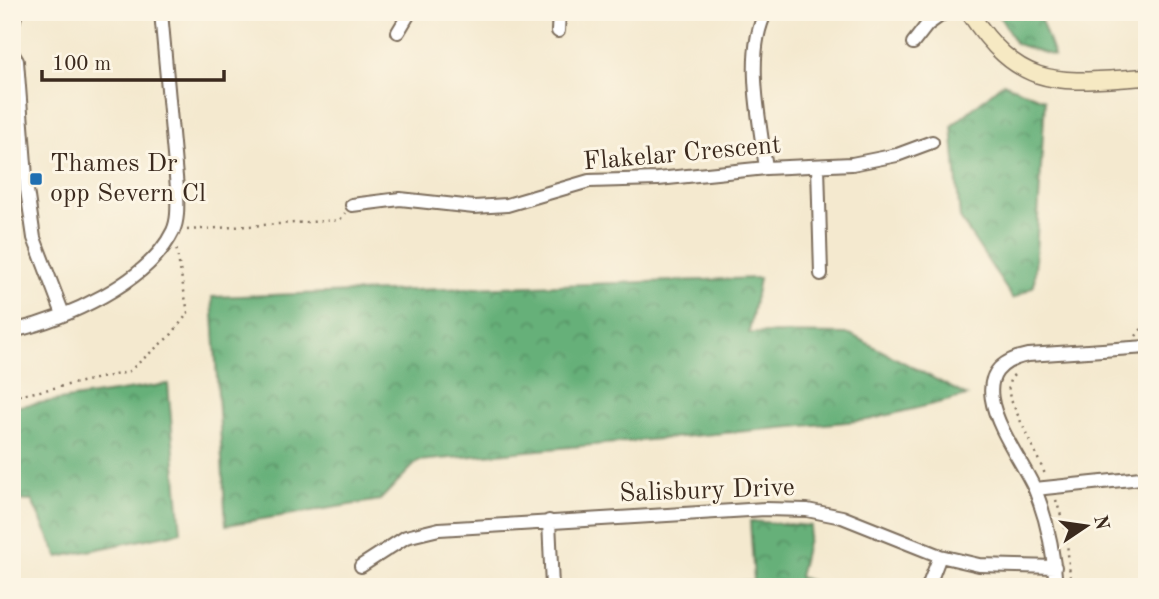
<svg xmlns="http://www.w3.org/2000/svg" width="1159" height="599" font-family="'Old Standard TT',serif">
  <defs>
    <pattern id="forest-crowns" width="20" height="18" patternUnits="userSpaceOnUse" patternTransform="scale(1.75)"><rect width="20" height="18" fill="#66b079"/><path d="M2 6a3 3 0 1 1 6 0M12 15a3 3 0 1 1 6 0" fill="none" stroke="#558f63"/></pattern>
  </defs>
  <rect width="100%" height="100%" fill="#fcf5e5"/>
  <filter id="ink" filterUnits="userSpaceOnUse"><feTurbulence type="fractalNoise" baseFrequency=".0143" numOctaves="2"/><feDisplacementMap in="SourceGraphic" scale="14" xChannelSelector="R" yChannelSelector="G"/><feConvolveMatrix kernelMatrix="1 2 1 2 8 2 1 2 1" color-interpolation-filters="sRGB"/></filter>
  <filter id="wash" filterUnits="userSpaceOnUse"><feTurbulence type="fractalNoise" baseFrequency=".00686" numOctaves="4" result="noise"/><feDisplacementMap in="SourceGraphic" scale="28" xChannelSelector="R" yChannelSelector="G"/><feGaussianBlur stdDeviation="1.57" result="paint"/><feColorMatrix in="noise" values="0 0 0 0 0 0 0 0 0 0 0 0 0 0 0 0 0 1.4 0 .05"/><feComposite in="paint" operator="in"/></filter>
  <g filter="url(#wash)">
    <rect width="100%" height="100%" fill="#f4e9cf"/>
    <path fill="url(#forest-crowns)" stroke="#506d4c" stroke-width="2" d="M997,12h41l16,44 -38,-12z
      M1003,83l42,17 -11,186 -21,13 -53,-81 -8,-92z
      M759,278l-10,55 101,1 117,62 -99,24 -450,41 -38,39 -154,25 -14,-228z
      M168,384l13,148 -123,25 -26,-56 -20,-1v-93z
      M750,521l61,5 -12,51 29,10h-161v-2l87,-4z"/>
  </g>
  <g filter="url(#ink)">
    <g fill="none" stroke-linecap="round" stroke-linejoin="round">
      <defs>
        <path id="street" d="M766,12c-22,41 -6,111 0,156
          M12,27l4,-15
          M558,31l1,-19
          M398,32l12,-20
          M913,43l14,-18 18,-13
          M12,53l5,8 10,129 7,48 29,76
          M818,166l3,108
          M352,205l48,-6 74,8 33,-2 82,-24 69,-2 108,-11 86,-4 45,-9 35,-13
          M12,331c53,-12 136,-48 161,-100 6,-13 4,-29 4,-43l-16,-176
          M1035,489l106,-11 6,1
          M549,521l3,66
          M361,566l45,-29 33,-8 326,-20 42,1 35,7 98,39 39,9 76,2
          M928,587l12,-31
          M1056,587c-2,-33 -8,-64 -20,-95 -15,-38 -88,-121 -8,-137l119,-8"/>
        <path id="secondary" d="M969,12c53,81 91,70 178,65"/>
      </defs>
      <use href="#street" stroke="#7c6d5c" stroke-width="16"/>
      <use href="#secondary" stroke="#7c6d5c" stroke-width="19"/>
      <path stroke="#7c6d5c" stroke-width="2.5" stroke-dasharray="2 5" stroke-linecap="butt" d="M187,230l153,-10 5,-7
        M1136,336l11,-14
        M1014,375c-7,7 -6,14 -4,23l35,76
        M12,397l116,-25 44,-38 16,-21 -12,-66
        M1056,500l10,31 5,56
        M73,586v1"/>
      <use href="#street" stroke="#fff" stroke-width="12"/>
      <use href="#secondary" stroke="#f6e9c3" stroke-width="16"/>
    </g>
  </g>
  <rect fill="#1f6fb2" stroke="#fcf5e5" stroke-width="2.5" x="29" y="172" width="14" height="14" rx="3.5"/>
  <g text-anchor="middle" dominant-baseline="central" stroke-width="6" stroke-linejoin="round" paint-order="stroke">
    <g font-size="26" fill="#3b2a1e" stroke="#fcf5e5">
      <text transform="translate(682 154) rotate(-5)">Flakelar Crescent</text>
      <text transform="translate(707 491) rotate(-2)">Salisbury Drive</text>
    </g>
    <g font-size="26" fill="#3b2a1e" stroke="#fcf5e5" text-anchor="start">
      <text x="50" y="164">Thames Dr<tspan x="50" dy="30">opp Severn Cl</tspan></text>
    </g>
  </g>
  <rect width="1159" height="599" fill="none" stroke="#fcf5e5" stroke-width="42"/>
  <g transform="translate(1086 526) rotate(77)" stroke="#fcf5e5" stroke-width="5" paint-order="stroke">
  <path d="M0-5L12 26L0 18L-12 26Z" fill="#3b2a1e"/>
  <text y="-10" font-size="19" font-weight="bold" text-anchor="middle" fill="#3b2a1e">N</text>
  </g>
  <path d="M42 70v10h182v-10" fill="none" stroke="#3b2a1e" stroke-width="3.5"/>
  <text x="52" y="70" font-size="21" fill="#3b2a1e" stroke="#fcf5e5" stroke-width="5" paint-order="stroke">100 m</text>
</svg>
